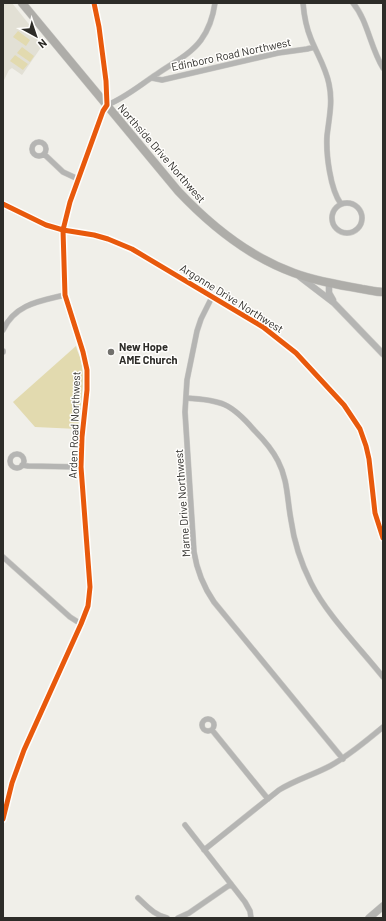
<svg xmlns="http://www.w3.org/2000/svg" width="386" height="921" font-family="Barlow,sans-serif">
  <rect width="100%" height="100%" fill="#f0efe9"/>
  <path fill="#e2e0d5" d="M3,3h9l32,40 -22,32 -10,-7 -3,2 -6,12z"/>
  <path fill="#e2daaf" d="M18,31l12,9 -4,6 -13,-9z
    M22,47l12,9 -4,6 -13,-9z
    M15,55l13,9 -5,6 -13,-9z
    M76,346c1,5 4,10 5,15 5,22 -1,47 -3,68l-43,-2 -22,-25z"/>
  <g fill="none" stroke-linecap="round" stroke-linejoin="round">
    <defs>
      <path id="minor" d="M303,3c1,12 3,24 8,36 6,15 15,29 18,45 4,18 0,34 -2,52 -1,18 3,53 14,68
        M353,3c15,18 17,44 30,65
        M152,78l10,2 116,-27 29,-4 7,-2
        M107,105c18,-7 33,-20 50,-31 14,-10 33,-19 44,-34 8,-11 12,-23 14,-37
        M32 149a7 7 0 1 1 14 0a7 7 0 1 1-14 0Z
        M44,154l19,18 15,7
        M332 218a15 15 0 1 1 30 0a15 15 0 1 1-30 0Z
        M3,204l43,21 17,5 31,5 14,4 24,10 131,78 33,26 48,52 16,24 6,17 3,13 6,54 8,25
        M212,297l-11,22 -4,12 -10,49 -2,32 9,140c3,19 9,34 20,50l129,157
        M3,330c12,-26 37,-29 62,-35
        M3,351v1
        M186,398c35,2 45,5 68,32 9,9 18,19 24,31 10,19 9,38 13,59 3,22 10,43 20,63 16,32 49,65 72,94
        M10 461a7 7 0 1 1 14 0a7 7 0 1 1-14 0Z
        M22,465l6,1 53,1
        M3,557l67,60 11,7
        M202 725a6 6 0 1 1 12 0a6 6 0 1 1-12 0Z
        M212,730l56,69
        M3,819l9,-36 12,-33 57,-126 7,-18 2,-19 -9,-120 1,-30 5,-47v-20l-4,-18 -18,-57 -2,-65 7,-28 33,-91 4,-6 -1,-24 -7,-54 -5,-24
        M185,825l60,77 5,9 1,7
        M204,850l75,-60c16,-10 34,-15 51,-24 20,-11 36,-25 53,-39
        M138,898c9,8 16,17 29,20
        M178,918l11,-5 42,-29"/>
      <path id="tertiary" d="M300,277l34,26 49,51
        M329,283v10l4,7"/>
      <path id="secondary" d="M369,918l14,-12"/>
      <path id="primary" d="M22,3l156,188c32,34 72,66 116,82 22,8 45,12 68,16 7,1 14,3 21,3"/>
    </defs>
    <use href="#minor" stroke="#cccbc7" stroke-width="6"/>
    <use href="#tertiary" stroke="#cccbc7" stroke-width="7"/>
    <use href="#secondary" stroke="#cccbc7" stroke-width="8"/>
    <use href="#primary" stroke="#cccbc7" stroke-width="9"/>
    <use href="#minor" stroke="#b5b5b3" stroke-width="5"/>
    <use href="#tertiary" stroke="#b5b5b3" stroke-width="6"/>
    <use href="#secondary" stroke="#b4b4b1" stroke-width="7"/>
    <use href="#primary" stroke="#aeada9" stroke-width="8"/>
    <defs>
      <path id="cycleway" d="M3,204l43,21 17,5 31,5 14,4 24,10 131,78 33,26 48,52 16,24 6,17 3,13 6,54 8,25
        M3,819l9,-36 12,-33 57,-126 7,-18 2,-19 -9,-120 1,-30 5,-47v-20l-4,-18 -18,-57 -2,-65 7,-28 33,-91 4,-6 -1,-24 -7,-54 -5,-24"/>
    </defs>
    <use href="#cycleway" stroke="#fffefc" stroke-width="8"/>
    <use href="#cycleway" stroke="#e8590c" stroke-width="5"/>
  </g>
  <circle fill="#71706c" stroke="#fffefc" stroke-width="1.5" cx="111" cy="352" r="4"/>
  <g text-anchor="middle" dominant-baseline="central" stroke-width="3" stroke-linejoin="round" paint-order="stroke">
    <g font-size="11" fill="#2d2c28" stroke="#fffefc">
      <text transform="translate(231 54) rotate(-12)">Edinboro Road Northwest</text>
      <text transform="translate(162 153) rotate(49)">Northside Drive Northwest</text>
      <text transform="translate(232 298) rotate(32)">Argonne Drive Northwest</text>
      <text transform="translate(74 425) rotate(-88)">Arden Road Northwest</text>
      <text transform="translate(182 503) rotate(-94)">Marne Drive Northwest</text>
    </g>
    <g font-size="11" font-weight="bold" fill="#2d2c28" stroke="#fffefc" text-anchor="start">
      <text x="119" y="346">New Hope<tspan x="119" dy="13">AME Church</tspan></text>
    </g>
  </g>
  <rect width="386" height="921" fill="none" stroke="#2d2c28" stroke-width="8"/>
  <g transform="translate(36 36) rotate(140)" stroke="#fffefc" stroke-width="3" paint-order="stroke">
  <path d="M0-3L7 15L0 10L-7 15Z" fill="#2d2c28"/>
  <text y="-6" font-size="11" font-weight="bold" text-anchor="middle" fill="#2d2c28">N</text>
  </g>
</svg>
